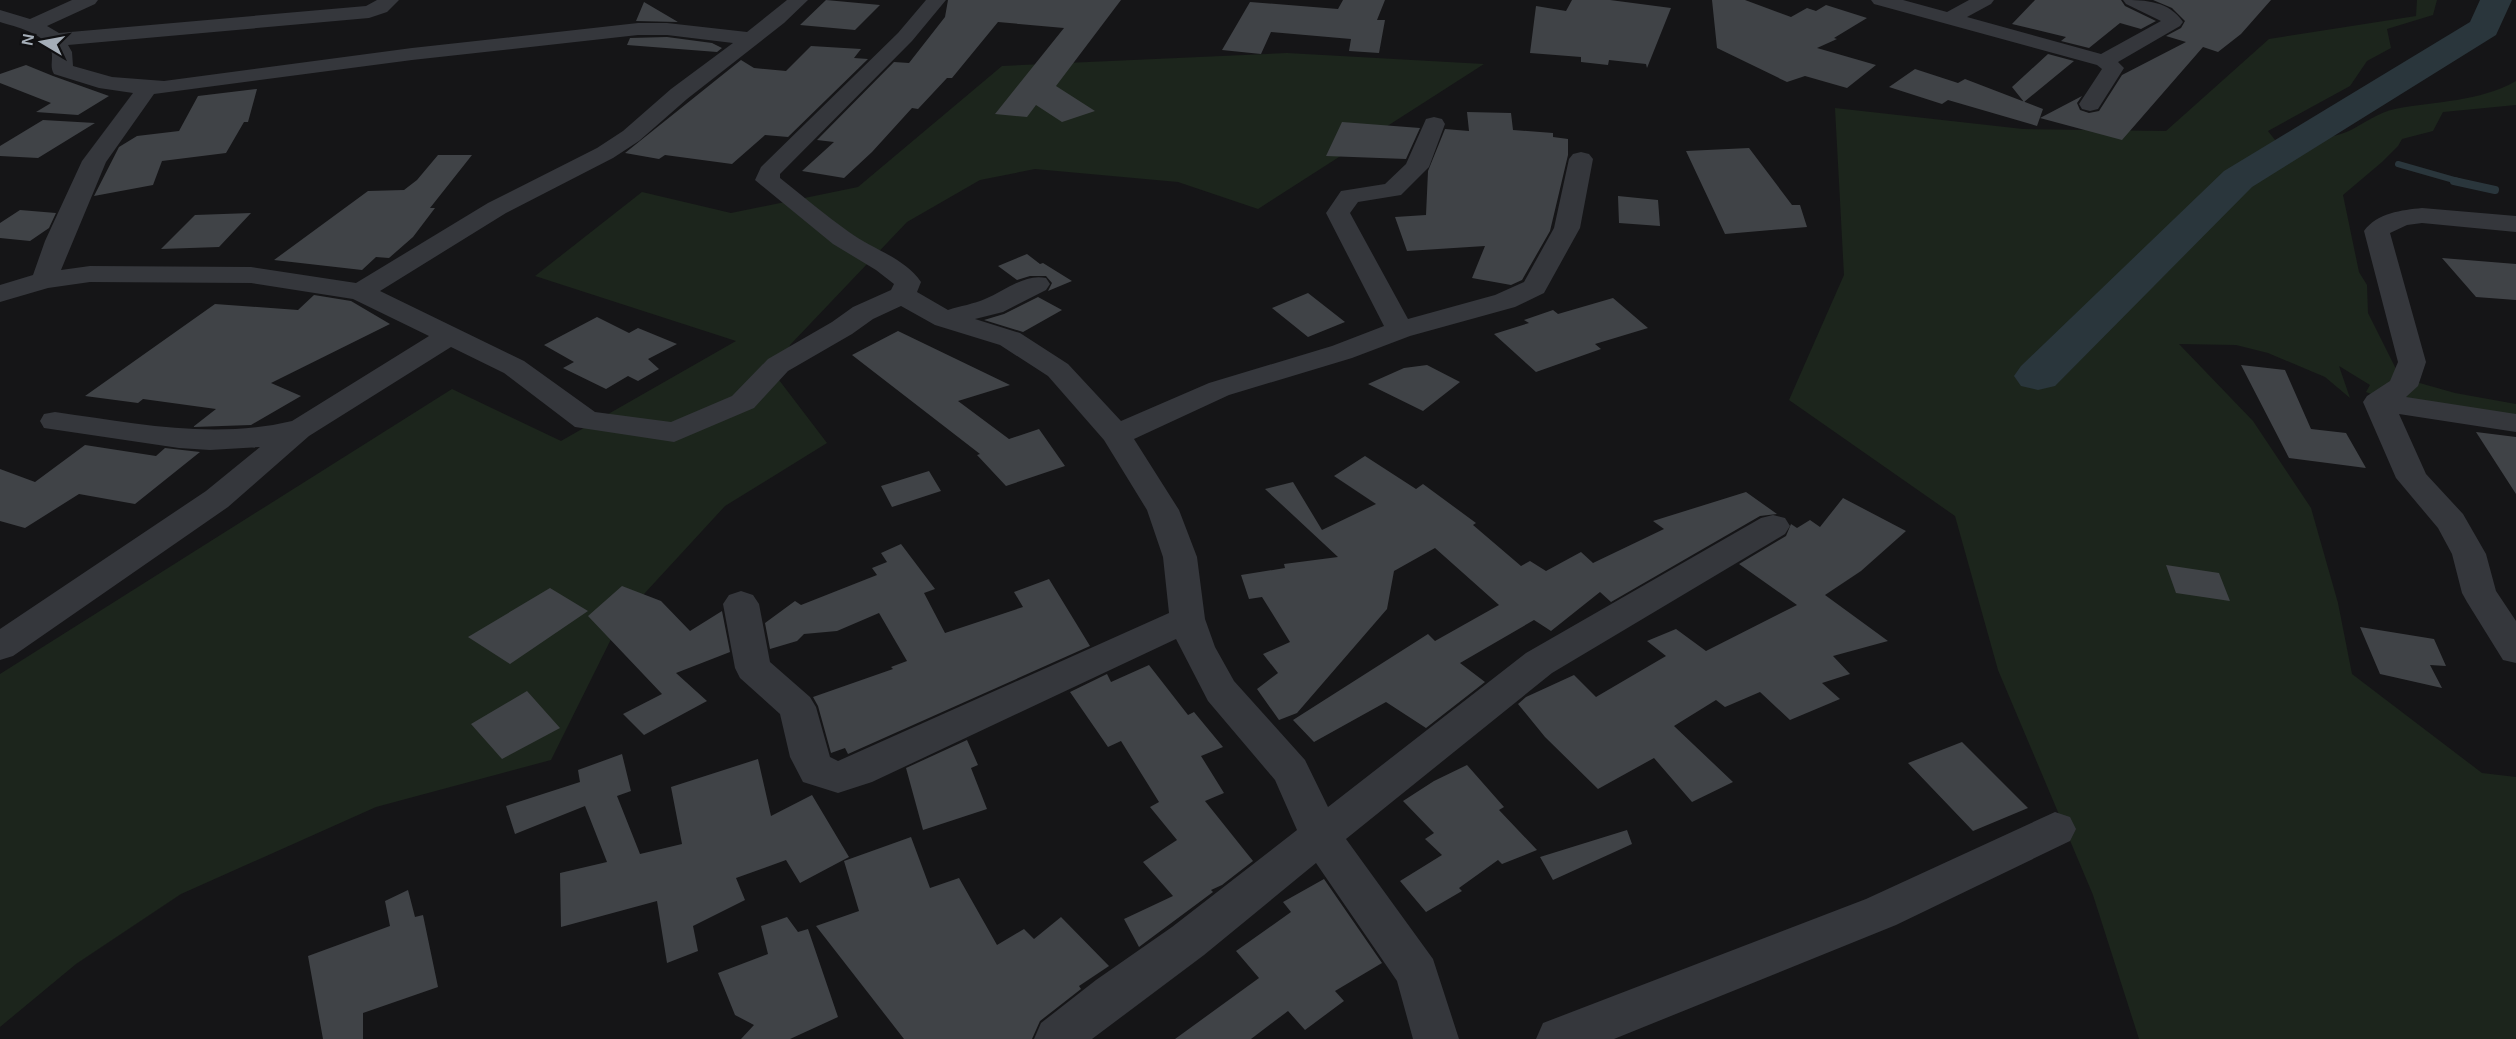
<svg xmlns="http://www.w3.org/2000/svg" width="2516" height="1039" font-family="Helvetica,sans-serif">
  <rect width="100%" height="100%" fill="#151517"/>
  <path fill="#1c251c" d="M2417,0h20l-4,15 -46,14 4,19 -24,13 -17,25 -82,45 7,9c23,2 52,0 74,-9 14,-7 30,-19 46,-22 41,-8 84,-7 121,-28v24l-73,7 -10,19 -31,8 -4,7 -16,16 -39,33 16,77 8,13 1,28 30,60 11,7 46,13 61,11v14l-102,-7 -48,-19 4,-7 -31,-19 11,32 -25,-21 -57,-24 -32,-8 -57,-1 74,77 58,87 27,95 14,71 130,99 34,4v262h-377l-46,-144 -95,-225 -43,-154 -166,-116 55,-125 -9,-167 188,21 143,2 103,-92 147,-23z
    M1287,53l197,11 -226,145 -80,-27 -143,-13 -55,11 -73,42 -117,123 -11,35 48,63 -102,63 -104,113 -70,141 -175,47 -195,87 -105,70 -76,63v-353l452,-285 109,52 175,-100 -201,-65 107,-84 89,21 127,-26 144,-121z"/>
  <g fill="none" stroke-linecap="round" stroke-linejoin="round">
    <path stroke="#2a363c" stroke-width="6" d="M2398,164l63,18"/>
    <path stroke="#2a363c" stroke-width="8" d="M2454,181l41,9"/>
    <path fill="#2a363c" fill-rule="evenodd" d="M2480,0h32l-16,35 -244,152 -197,199 -17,4 -17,-4 -7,-10 7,-10 203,-195 246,-149z"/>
  </g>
  <path fill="#404347" d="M826,0l54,5 -25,25 -55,-5z
    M948,0h173l-65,86 39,25 -33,11 -26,-17 -9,12 -32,-3 69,-86 -66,-6 -46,56h-5l-29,31 -6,-1 -40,44 -28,26 -42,-7 32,-29 -17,-2 77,-78 15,1 36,-46z
    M1343,0h42l-8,20h8l-6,33 -30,-2 2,-12 -80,-7 -10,22 -39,-4 28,-48 88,7z
    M1572,0h38l61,8 -24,60 -1,-4 -37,-4 -1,5 -27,-3v-5l-51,-4 6,-47 30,5z
    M1712,0h33l46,17 16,-9 9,3 10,-6 41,13 -33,20 3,1 -20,9 59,17 -29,23 -42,-12 -18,6 -70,-34z
    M2035,0h86l4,6 31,15 -15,8 -21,-6 -31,25 -28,-7 5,-4 -54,-13z
    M2153,0h118l-30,34 -23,18 -15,-5 -81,93 -82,-22 42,-22 -5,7 3,7 9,3 10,-2 23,-36 64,-33 -20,-6 15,-8 4,-7 -13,-13z
    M644,2l34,20 -42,-1z
    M667,37l45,6 10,5 -5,4 -90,-7 3,-7z
    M811,46l50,3 -7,9 14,1 -80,78 -23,-2 -33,29 -67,-9 -6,4 -34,-6 116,-93 13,8 32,3z
    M2048,54l26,7 -50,41 -12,-15z
    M26,65l27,11 56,20 -31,19 -42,-3 15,-9 -51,-20v-9z
    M1915,69l43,14 7,-4 78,30 -6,17 -89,-26 -6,4 -53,-17z
    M257,89l-9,33h-4l-18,31 -64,8 -9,24 -59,11 25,-49 18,-11 42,-5 19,-35z
    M1467,112l44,1 2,17 40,3v4l15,2v16l-18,76 -28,49 -11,5 -39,-7 13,-32 -78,5 -12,-34 31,-2 2,-44 17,-42 24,2z
    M43,120l52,3 -57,35 -38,-2v-10z
    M1342,122l78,6 -14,31 -80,-3z
    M1749,148l43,57h8l7,22 -82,7 -39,-83z
    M438,155h34l-42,53h5l-22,29 -24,21 -13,-1 -14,13 -88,-10 94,-69 36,-1 13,-10z
    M1618,196l40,4 2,26 -41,-3z
    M20,210l36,3 -7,15 -19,13 -30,-3v-15z
    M251,213l-32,34 -58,2 34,-34z
    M1027,254l13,10 3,-1 29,18 -24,10 4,-8 -6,-7h-16l-13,4 -19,-14z
    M2442,258l74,6v36l-40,-3z
    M1308,293l37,29 -37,15 -36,-29z
    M314,295l37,6 39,23 -119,59 30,13 -50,29 -58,2 23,-18 -73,-10 -5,4 -53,-7 130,-92 83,6z
    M1038,297l24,13 -39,22 -39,-12 20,-6z
    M1613,298l35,30 -53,16 6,5 -65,23 -42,-38 35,-11 -5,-3 29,-10 5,4z
    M597,317l32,16 9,-5 39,16 -29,15 11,10 -21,12 -10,-5 -22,13 -43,-21 11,-6 -30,-17z
    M898,331l112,54 -52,16 51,38 30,-10 26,37 -59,20 -29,-31 3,-1 -128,-99z
    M1427,365l33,17 -37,29 -55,-27 36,-16z
    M2241,365l44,5 26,59 35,4 20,35 -77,-10z
    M2476,432l40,5v57z
    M85,445l71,11 9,-8 35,4 -65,52 -56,-10 -54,34 -25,-7v-52l35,13z
    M1365,456l51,33 7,-5 53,39 -3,2 48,41 9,-5 16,10 35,-19 12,11 71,-34 -11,-8 93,-29 31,22 -17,2 -149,86 -11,-10 -49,39 -17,-11 -74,43 25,19 -59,46 -40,-26 -72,40 -21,-22 135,-86 7,7 64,-36 -64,-57 -41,23 -7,38 -90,104 -18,7 -22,-31 21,-16 -15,-19 27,-12 -28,-45 -13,2 -8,-24 44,-7 -1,-4 54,-7 -73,-68 28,-7 29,48 54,-26 -42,-28z
    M929,471l12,20 -49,16 -11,-21z
    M1843,498l63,33 -45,40 -36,24 63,46 -55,15 17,18 -28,9 18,16 -50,21 -30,-28 -35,15 -9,-7 -42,26 59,56 -41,20 -38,-44 -56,31 -53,-52 -27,-33 8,-7 48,-22 22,22 70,-41 -19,-15 29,-12 30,22 91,-46 -58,-41 47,-28 5,-12 6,4 13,-8 10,7z
    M901,544l34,45 -11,4 21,40 78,-26 -9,-15 35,-13 41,67 -242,108 -3,-6 -14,5 -13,-47 -5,-9 80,-28 -2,-2 16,-6 -28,-48 -42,18 -33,3 -7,7 -27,8 -5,-26 30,-22 6,4 76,-30 -5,-7 15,-6 -6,-9z
    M2166,565l53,8 11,28 -54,-8z
    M622,586l39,15 29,30 32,-20 8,41 -54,21 31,28 -63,34 -21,-21 39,-20 -74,-78z
    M550,588l38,23 -78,53 -42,-27z
    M2360,627l74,12 12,27 -16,-1 12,23 -62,-14z
    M1149,665l39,50 6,-3 29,35 -22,9 23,37 -19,8 48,60 -31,24 -11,5 2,2 -74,55 -15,-28 49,-23 -30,-34 34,-22 -27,-33 9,-5 -38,-61 -13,6 -38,-55 37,-18 4,8z
    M527,691l33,37 -58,31 -31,-35z
    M967,740l11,25 -7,3 16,41 -64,21 -17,-62z
    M1962,742l66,66 -55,23 -65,-68z
    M622,754l9,37 -14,5 23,58 42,-10 -11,-57 87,-28 13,57 41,-21 37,62 -49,26 -14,-23 -50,18 9,22 -52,26 5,25 -31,12 -10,-62 -96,26 -1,-54 47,-11 -22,-56 -70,28 -9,-28 74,-24 -2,-12z
    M1467,765l37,42 -5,3 38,40 -35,14 -4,-4 -39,28 3,3 -36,21 -26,-31 42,-26 -17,-16 9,-6 -31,-32 31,-20z
    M1627,830l5,14 -79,36 -13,-23z
    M911,837l19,51 29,-10 38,67 27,-16 10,10 27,-22 48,49 -30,20 2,3 -41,32 -8,18h-128l-88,-113 43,-15 -15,-50z
    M1324,879l58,84 -47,28 9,10 -39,29 -17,-19 -37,28h-76l84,-61 -23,-27 55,-39 -8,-10z
    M408,890l7,27 8,-2 15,72 -75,26v26h-40l-15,-83 82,-30 -5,-25z
    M787,917l11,15 10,-3 30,88 -48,22h-49l13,-14 -19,-10 -17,-42 50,-19 -7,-28z"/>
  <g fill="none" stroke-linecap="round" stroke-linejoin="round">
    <path fill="#35373c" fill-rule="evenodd" d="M72,0h26l-3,4 -48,22 12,7 307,-27 11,-6h22l-12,12 -18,6 -301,27 4,7 1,14 39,11 52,4 248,-33 226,-25h29l80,9 40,-32h21l-24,23 -97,76 -48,42 -26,17 -107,55 -126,78 144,70 71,51 76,10 61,-26 36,-37 64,-37 21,-15 38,-17 3,-6 -18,-14 -43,-26 -78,-64 6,-13 137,-134 28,-33h20l-34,41 -132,133v4c23,18 45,37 69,54 23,17 56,26 72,50l-4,10 31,18c12,-4 26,-6 37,-11 20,-8 40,-26 61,-21l4,6 -4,6 -43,22 -28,7 45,14 48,31 53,57 88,-38 123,-37 52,-20 -58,-113 15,-22 44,-7 21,-20 20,-45 8,-2 8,2 3,5 -16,43 -28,28 -43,7 -8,11 58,106 87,-24 29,-13 30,-54 15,-69 4,-5 8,-2 8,2 4,5 -13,69 -36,65 -29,14 -105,29 -58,22 -123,37 -95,44 45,71 18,47 8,62 10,28 19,34 71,79 23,47 198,-154 235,-135 12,-3 12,3 5,8 -5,8 -233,139 -206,166 87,120 26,80h-46l-16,-58 -81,-118 -112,92 -112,84h-58l7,-16 55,-43 76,-53 125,-97 -22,-50 -67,-79 -32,-62 -304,143 -34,11 -35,-11 -13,-25 -10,-43 -40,-36 -5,-10 -12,-64 6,-9 12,-4 12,4 6,9 11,58 40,35 6,10 14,50 8,4 331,-148 -6,-56 -16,-47 -43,-70 -56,-64 -48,-31 -65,-20 -34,-19 -28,13 -21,15 -64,37 -34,37 -80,34 -99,-15 -71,-54 -53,-26 -142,89 -81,71 -215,149 -13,4v-31l206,-138 54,-44 -50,3 -31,-2 -135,-20 -4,-7 4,-7 11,-2c79,11 158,28 237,9l137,-85 -76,-37 -102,-16 -161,-1 -42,6 -48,14v-17l33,-10 12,-34 37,-80 51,-68 -34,-5 -45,-14c-5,-8 0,-16 -3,-24 -7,-17 -35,-23 -51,-28v-12l30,9zM638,35h29l66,8 -62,46 -48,42 -26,17 -109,55 -132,80 -105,-16 -161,-1 -29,4 45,-108 48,-68 258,-34z
      M1871,0h32l44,12 22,-12h25l-3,4 -24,13 134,37 60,-33 -35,-17 -3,-4c23,0 46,1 60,22l-3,4 -62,36 6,6 -26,41 -8,2 -8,-2 -3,-5 23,-35 -5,-4 -223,-61z
      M2422,208l94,8v16l-94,-9 -15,2 -17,8 36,129 -8,24 -12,11 110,17v18l-117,-18 27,60 37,40 23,40 10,37 20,30v42l-13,-3 -36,-58 -5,-9 -10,-39 -14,-26 -42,-50 -33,-76 4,-6 23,-15 8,-19 -34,-131c13,-18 38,-21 58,-23z
      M2055,812l15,5 6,12 -6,12 -174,84 -282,114h-78l7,-16 323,-124z"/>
  </g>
  <g transform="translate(42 42) rotate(280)" stroke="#101012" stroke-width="4.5" paint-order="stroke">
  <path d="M0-4.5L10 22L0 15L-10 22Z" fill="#a5aeb8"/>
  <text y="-9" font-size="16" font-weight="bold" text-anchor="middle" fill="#a5aeb8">N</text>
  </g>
</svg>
